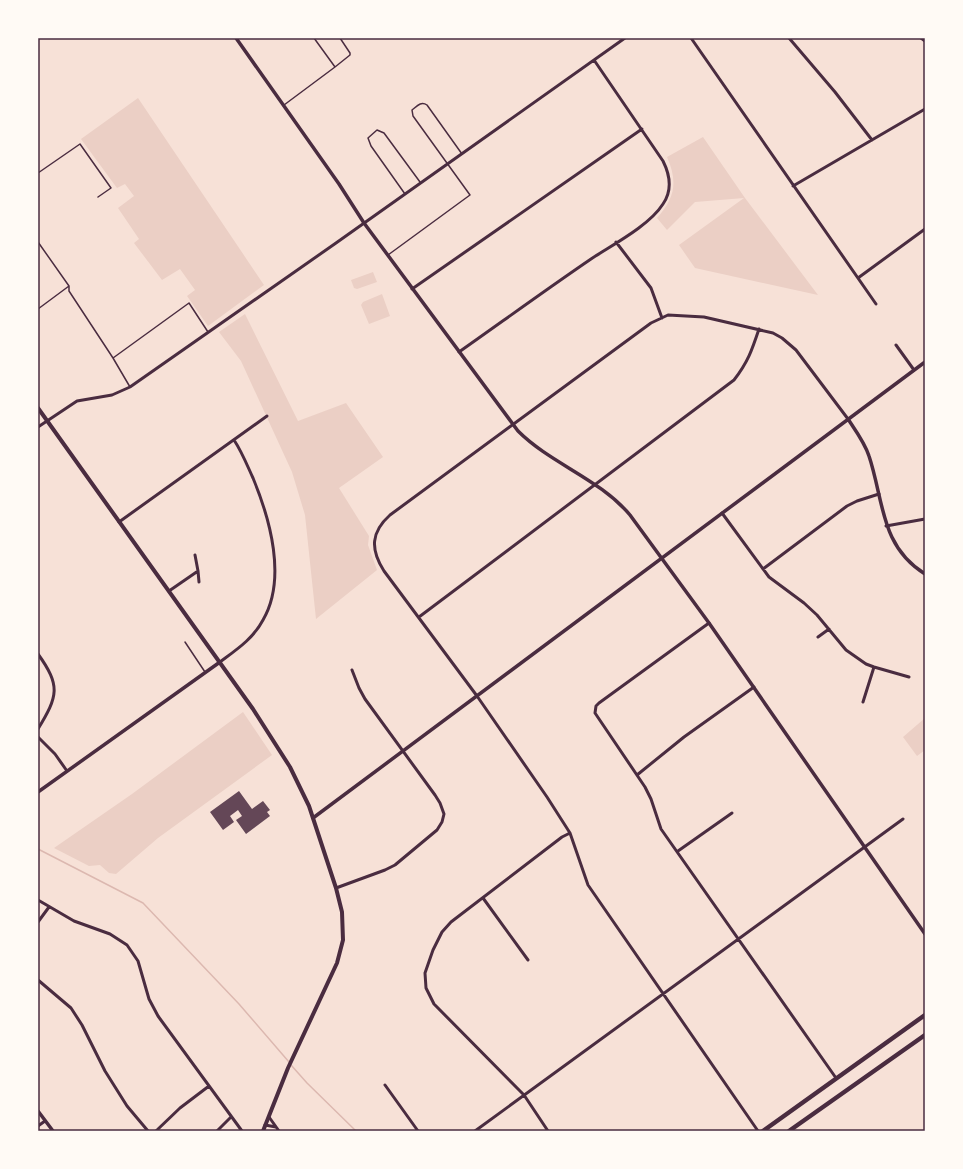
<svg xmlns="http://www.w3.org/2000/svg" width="963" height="1169" font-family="Cabin,sans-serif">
  <rect width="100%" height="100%" fill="#f7e1d7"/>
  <path fill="#ebcfc5" d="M138,98l126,187 -56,41 -21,-30 8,-6 -15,-21 -18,11 -28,-37 5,-4 -21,-31 16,-12 -9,-12 -8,4 -36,-49z
    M703,137l42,61 73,97 -123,-27 -16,-23 65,-47 -49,4 -28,28 -10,-12c18,-20 21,-36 10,-61z
    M373,272l4,10 -20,7 -3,-1 -3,-8z
    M382,294l8,22 -21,8 -8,-19 2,-3z
    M245,314l53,107 48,-18 37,54 -44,31 30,48 -1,9 9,25 -61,49 -11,-104 -13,-43 -51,-111 -22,-29z
    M243,712l29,43 -114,83 -42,36 -7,-1 -9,-8 -11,1 -35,-18 78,-54z
    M925,718v32l-8,6 -14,-19z"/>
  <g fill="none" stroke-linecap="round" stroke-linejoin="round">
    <path stroke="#dcb8b0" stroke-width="1.5" d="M38,849l105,54 96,101 50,58
      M291,1065l16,18 49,48"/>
  </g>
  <path fill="#644757" d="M239,791l13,18 11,-8 7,9 -3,2 3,4 -24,18 -10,-14 6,-4 -4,-6 -8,6 4,6 -11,8 -13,-18z"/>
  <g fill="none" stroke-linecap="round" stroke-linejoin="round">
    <path stroke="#4a2c40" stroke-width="1.5" d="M314,38l21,29 15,-12v-2l-10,-15
      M284,105l51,-38
      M38,173l42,-29 31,44 -13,9
      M405,194l-34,-48 -3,-8 9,-8 7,3 36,49
      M38,242l31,44v5l44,67 17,29
      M388,255l82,-60 -57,-79 -1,-6c5,-4 9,-9 15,-5l35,49
      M38,309l31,-23
      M113,358l76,-55 19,29
      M185,642l20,30"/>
    <path stroke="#4a2c40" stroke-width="3" d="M691,38l185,266
      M789,38l46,54 37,48
      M921,38l4,3
      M793,186l132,-77
      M616,242l35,46 11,30
      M858,278l67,-49
      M412,289l230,-160
      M896,345l18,25
      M459,352c44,-31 88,-63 132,-93 21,-14 58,-33 72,-55 9,-13 7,-29 0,-43l-69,-101
      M38,427l39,-26 35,-6 18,-8 206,-144 289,-205
      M722,513l47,64 35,26 13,12 29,35 20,14 8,3 35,10
      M119,522l148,-106
      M886,526l39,-7
      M763,569l84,-63 10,-5 22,-7
      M198,571l1,11
      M169,591l29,-20 -3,-16
      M419,617l315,-237c14,-18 18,-30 25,-51
      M709,623l-110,80 -3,3 -1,7 50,74 6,12 10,30 175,249
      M818,637l11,-8
      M38,654c23,32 20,42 0,75
      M220,662c16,-12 33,-23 43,-42 24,-41 7,-101 -10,-142 -6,-13 -11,-26 -19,-38
      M863,702l11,-35
      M38,737l17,17 12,17
      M637,775l47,-38 70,-50
      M678,851l54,-38
      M336,888l49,-18 10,-5 42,-35 5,-8 2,-8 -4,-11 -5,-8 -70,-96 -6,-11 -7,-18
      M483,898l45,62
      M38,900l36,21 36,13 17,11 11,16 11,38 9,17 84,115
      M38,922l11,-15
      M38,980l33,28 11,17 23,46 22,35 21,25
      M385,1085l33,46
      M269,1117l10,14
      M265,1125l11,2
      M38,1126l7,-5
      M156,1131l24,-23 29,-22
      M217,1131l14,-14
      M475,1131l428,-312
      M548,1131l-24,-36 -90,-91 -8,-16 -1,-15 8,-23 9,-18 9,-10 111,-85 8,-4
      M758,1131l-170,-246 -18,-52 -23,-36 -70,-101 -93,-125c-14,-22 -13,-39 6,-56l261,-192 17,-8 36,2 69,16 9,5 14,12 52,69"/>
    <path stroke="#4a2c40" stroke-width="3.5" d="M236,38l103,146 25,39 154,208c33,33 82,48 112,84l79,108 216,311
      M848,419c8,12 17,24 21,37 15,45 11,90 56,118
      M38,792l182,-130
      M313,818l612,-456
      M38,1111l15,20"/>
    <path stroke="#4a2c40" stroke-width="4" d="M38,408l215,301 37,58 19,39 27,82 6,24 1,28 -6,23 -49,105 -25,63"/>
    <path stroke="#4a2c40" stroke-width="4.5" d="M763,1131l162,-116
      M789,1131l136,-96"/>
  </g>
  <rect width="963" height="1169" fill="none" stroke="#fffaf5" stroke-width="78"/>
  <rect x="39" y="39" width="885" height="1091" fill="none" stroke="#4a2c40" stroke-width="1.5"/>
</svg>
